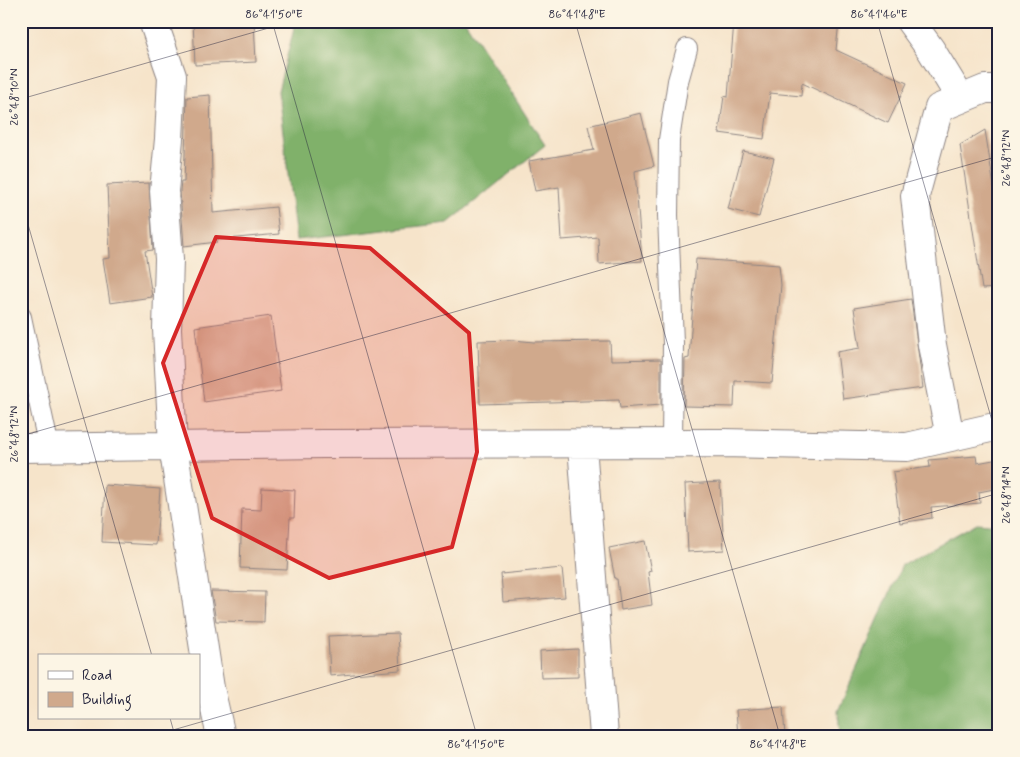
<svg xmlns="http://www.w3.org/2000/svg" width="1020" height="757" font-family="Mynerve,sans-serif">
  <rect width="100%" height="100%" fill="#fcf5e5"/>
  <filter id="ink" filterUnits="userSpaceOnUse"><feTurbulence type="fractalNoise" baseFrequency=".02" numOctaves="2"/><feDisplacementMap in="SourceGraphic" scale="10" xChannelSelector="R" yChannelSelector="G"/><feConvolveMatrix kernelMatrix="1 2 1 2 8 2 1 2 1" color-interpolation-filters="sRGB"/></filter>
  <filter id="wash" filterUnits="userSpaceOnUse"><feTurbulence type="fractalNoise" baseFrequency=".0096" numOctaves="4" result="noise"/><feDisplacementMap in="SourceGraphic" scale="20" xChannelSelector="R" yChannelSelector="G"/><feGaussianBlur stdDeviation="1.12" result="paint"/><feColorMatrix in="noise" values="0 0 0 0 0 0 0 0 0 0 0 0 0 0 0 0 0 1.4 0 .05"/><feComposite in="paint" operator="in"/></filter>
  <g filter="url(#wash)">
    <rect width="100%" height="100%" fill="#f6e4ca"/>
    <path fill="#80b16b" stroke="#516a53" d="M296,21h169l80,124 -97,78 -152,17 -18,-149z
      M977,523l22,2 -2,211h-157l-2,-25 64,-146z"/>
    <g id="blocks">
      <path fill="#d0a98c" d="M193,21h61l2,41 -61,3z
        M734,21h105l-3,29 71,33 -19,40 -86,-40 -1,13 -31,-3 -6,46 -45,-6 5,-37 4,1z
        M210,95l3,118 63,-6 3,27 -63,6 1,2 -33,4 -4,-55 1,-9h3l3,-85z
        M641,113l13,53 -19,5 7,90 -43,3 -1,-27 -36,3 -3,-53 -24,4 -6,-30 65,-11 -6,-24z
        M985,130l14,88v70l-17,1 -22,-144z
        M743,151l31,7 -15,59 -31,-8z
        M149,183l4,67 -8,1 7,46 -42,6 -7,-44 7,-1 -3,-73z
        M696,259l83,6 2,20 -9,98 -37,-2 -1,26 -50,-1 1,-47 4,-1z
        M911,299l12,89 -80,11 -6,-47 23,-4 -6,-40z
        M271,316l10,75 -77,11 -9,-75z
        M513,340l21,2 76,-1 1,19 50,-1v46l-41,3 -1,-8 -139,4 -2,-63z
        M976,456l1,7 22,-4v29l-20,4 1,11 -49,4 1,11 -32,5 -7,-51 37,-5 -1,-7z
        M720,482l4,68 -36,2 -3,-68z
        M105,485l55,4 -4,56 -54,-3z
        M262,488l33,2 -1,28h-4l-3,52 -47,-2 2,-59 19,1z
        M645,541l6,30 -3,1 4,33 -31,5 -4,-31h-2l-6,-31z
        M562,568l3,29 -62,5 -2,-28z
        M211,591l54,1 -1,30 -48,-1z
        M398,633l2,37 -70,6 -2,-40z
        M578,649v28l-37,1 -1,-27z
        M783,707l2,29h-47l-2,-26z"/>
    </g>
  </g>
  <g filter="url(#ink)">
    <use href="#blocks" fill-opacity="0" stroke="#8c8382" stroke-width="1"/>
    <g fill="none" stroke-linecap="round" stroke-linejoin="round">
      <defs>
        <path id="lane" d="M21,317l28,131
          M672,444l1,-101 -5,-128 1,-75 9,-59 9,-32"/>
        <path id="street" d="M153,21l19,55 -3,63 -5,52 5,68 -2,70 6,117 37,242 11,48
          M910,21l21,29 30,49
          M950,437l-18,-92 -17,-149 24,-88 46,-19h14
          M582,445l22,291
          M21,448l303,-4 398,-1 185,4 92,-21"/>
      </defs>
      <use href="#lane" stroke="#8c8382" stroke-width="22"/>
      <use href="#street" stroke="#8c8382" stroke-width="30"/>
      <use href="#lane" stroke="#fff" stroke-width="20"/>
      <use href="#street" stroke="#fff" stroke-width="28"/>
    </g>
  </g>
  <path fill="#d62828" fill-opacity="0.2" stroke="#d62828" stroke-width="4" stroke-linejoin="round" d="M216,237l154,11 99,85 8,119 -25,95 -123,31 -117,-60 -49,-155z"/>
  <path fill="none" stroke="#22223b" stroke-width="1" stroke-opacity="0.45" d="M272,21l205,715M575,21l205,715M877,21l122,424M21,99l272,-78M21,200l131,456M21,436l978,-280M170,718l5,18M152,736l847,-243"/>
  <rect width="1020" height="757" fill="none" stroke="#fcf5e5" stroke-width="55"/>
  <rect x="38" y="654" width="162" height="65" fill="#fcf5e5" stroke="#a5a1a1"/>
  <rect x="48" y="671" width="25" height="8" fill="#ffffff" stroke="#a5a1a1"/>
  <text x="82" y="680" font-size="15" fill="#22223b">Road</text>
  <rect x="48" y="692" width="25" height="15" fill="#d0a98c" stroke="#a5a1a1"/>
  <text x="82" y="704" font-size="15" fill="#22223b">Building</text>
  <rect x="28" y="28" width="964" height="702" fill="none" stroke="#22223b" stroke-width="2"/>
  <g font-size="12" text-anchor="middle" fill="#22223b">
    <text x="274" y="18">86°41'50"E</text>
    <text x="577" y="18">86°41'48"E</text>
    <text x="879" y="18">86°41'46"E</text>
    <text transform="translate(14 97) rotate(-90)" y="4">26°48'10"N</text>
    <text transform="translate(1006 158) rotate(-90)" y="4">26°48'12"N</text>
    <text transform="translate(14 434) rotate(-90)" y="4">26°48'12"N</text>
    <text transform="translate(1006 495) rotate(-90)" y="4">26°48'14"N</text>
    <text x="476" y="748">86°41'50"E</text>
    <text x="778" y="748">86°41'48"E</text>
  </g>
</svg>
